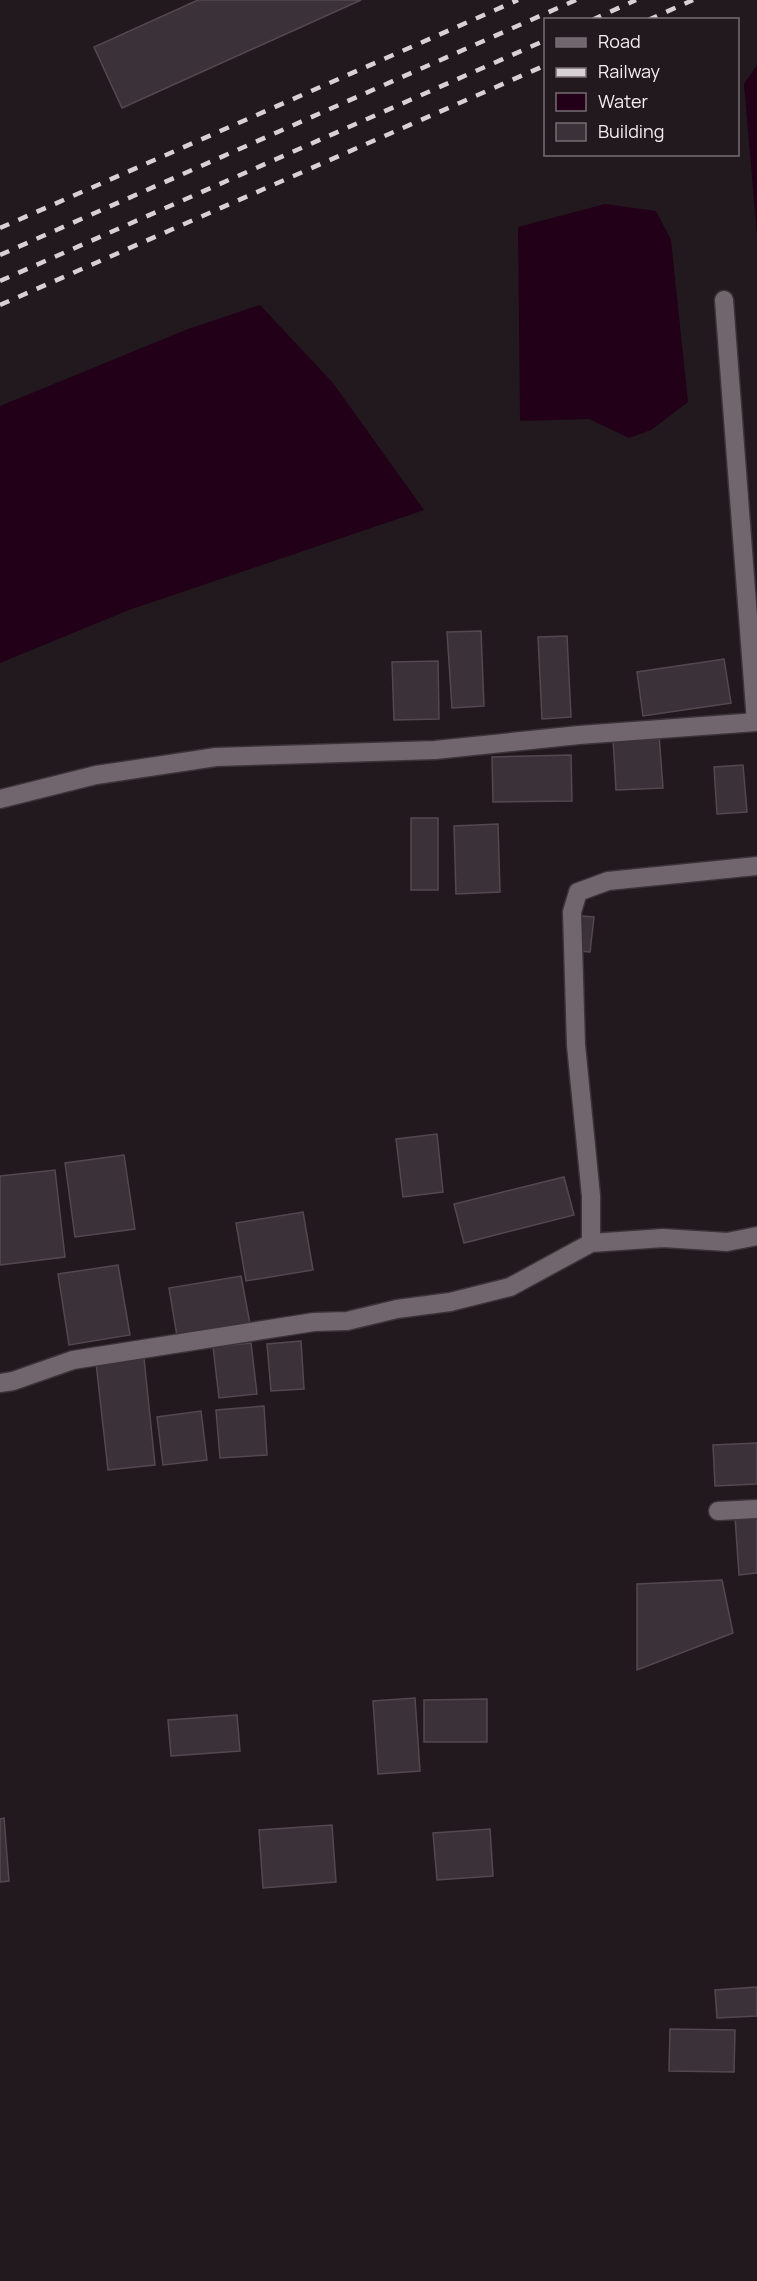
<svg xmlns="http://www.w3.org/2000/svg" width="757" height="2281" font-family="Manrope,sans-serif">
  <rect width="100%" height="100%" fill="#22191e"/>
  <path fill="#210018" d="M757,65v170l-13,-151z
    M605,204l51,7 15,29 17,162 -37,28 -22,8 -40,-19 -69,2 -2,-194z
    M260,305l73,78 91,127 -295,100 -129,53v-257l188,-77z"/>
  <path fill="#3b3138" stroke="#53484f" stroke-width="1.5" d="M198,0h163l-239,108 -28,-61z
    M481,631l3,75 -32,2 -5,-76z
    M567,636l4,81 -29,2 -4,-82z
    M724,659l7,44 -88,13 -6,-44z
    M438,661l1,58 -45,1 -2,-58z
    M659,735l4,53 -47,2 -3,-52z
    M571,755l1,46 -79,1 -1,-45z
    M743,765l4,47 -30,2 -3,-47z
    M411,818h27v72h-27z
    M498,824l2,68 -44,2 -2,-68z
    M581,916l13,1 -4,35 -13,-1z
    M437,1134l6,58 -40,5 -7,-58z
    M124,1155l11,74 -60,8 -10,-74z
    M55,1170l10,87 -65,8v-89z
    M564,1177l10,38 -110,28 -10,-39z
    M303,1212l10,58 -67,11 -10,-58z
    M118,1265l12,70 -61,10 -11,-71z
    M241,1276l9,48 -73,12 -8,-48z
    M301,1341l3,48 -33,2 -4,-47z
    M251,1343l6,51 -38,4 -6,-51z
    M144,1358l11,107 -47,5 -12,-107z
    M264,1406l3,49 -47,3 -4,-48z
    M201,1411l6,49 -44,5 -6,-48z
    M757,1443v41l-42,2 -2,-41z
    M757,1516v57l-18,2 -4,-58z
    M722,1580l11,53 -96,37v-86z
    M415,1698l5,73 -42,3 -5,-73z
    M487,1699v43h-63v-42z
    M237,1715l3,36 -69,5 -3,-36z
    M4,1818l5,63 -9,1v-63z
    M332,1825l4,57 -73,6 -4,-58z
    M490,1829l3,47 -56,4 -4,-47z
    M757,1987v29l-40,2 -2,-28z
    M670,2029l65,1 -1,42 -65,-1z"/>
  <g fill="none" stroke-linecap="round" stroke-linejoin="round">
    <defs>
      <path id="minor" d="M724,300l32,422
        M0,799l96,-24 120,-18 219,-7 144,-15 178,-13
        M591,1243l72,-5 64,4 30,-6
        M0,1383l13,-2 60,-21 241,-38 33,-1 50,-12 53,-7 60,-15 81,-44v-47l-15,-151 -4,-133 6,-20 30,-11 149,-15
        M718,1511l39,-2"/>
    </defs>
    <use href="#minor" stroke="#3a3337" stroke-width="21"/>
    <use href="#minor" stroke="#71666d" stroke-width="18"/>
    <path stroke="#d7d0d4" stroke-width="4.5" stroke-dasharray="10 10" stroke-linecap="butt" d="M592,20l44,-20
      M648,20l45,-20
      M0,228l518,-228
      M0,255l576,-255
      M0,281l546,-241
      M0,305l546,-240"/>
  </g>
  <rect x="544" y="18" width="195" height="138" fill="#22191e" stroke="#766e72" stroke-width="1.5"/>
  <rect x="556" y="38" width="30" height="9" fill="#71666d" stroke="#766e72" stroke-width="1.5"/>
  <text x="598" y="48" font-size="18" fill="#f4edf1">Road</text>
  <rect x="556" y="68" width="30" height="9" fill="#d7d0d4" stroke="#766e72" stroke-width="1.5"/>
  <text x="598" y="78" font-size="18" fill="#f4edf1">Railway</text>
  <rect x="556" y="93" width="30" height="18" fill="#210018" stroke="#766e72" stroke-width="1.5"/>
  <text x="598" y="108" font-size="18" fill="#f4edf1">Water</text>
  <rect x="556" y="123" width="30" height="18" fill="#3b3138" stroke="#766e72" stroke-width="1.5"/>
  <text x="598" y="138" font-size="18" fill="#f4edf1">Building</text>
</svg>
